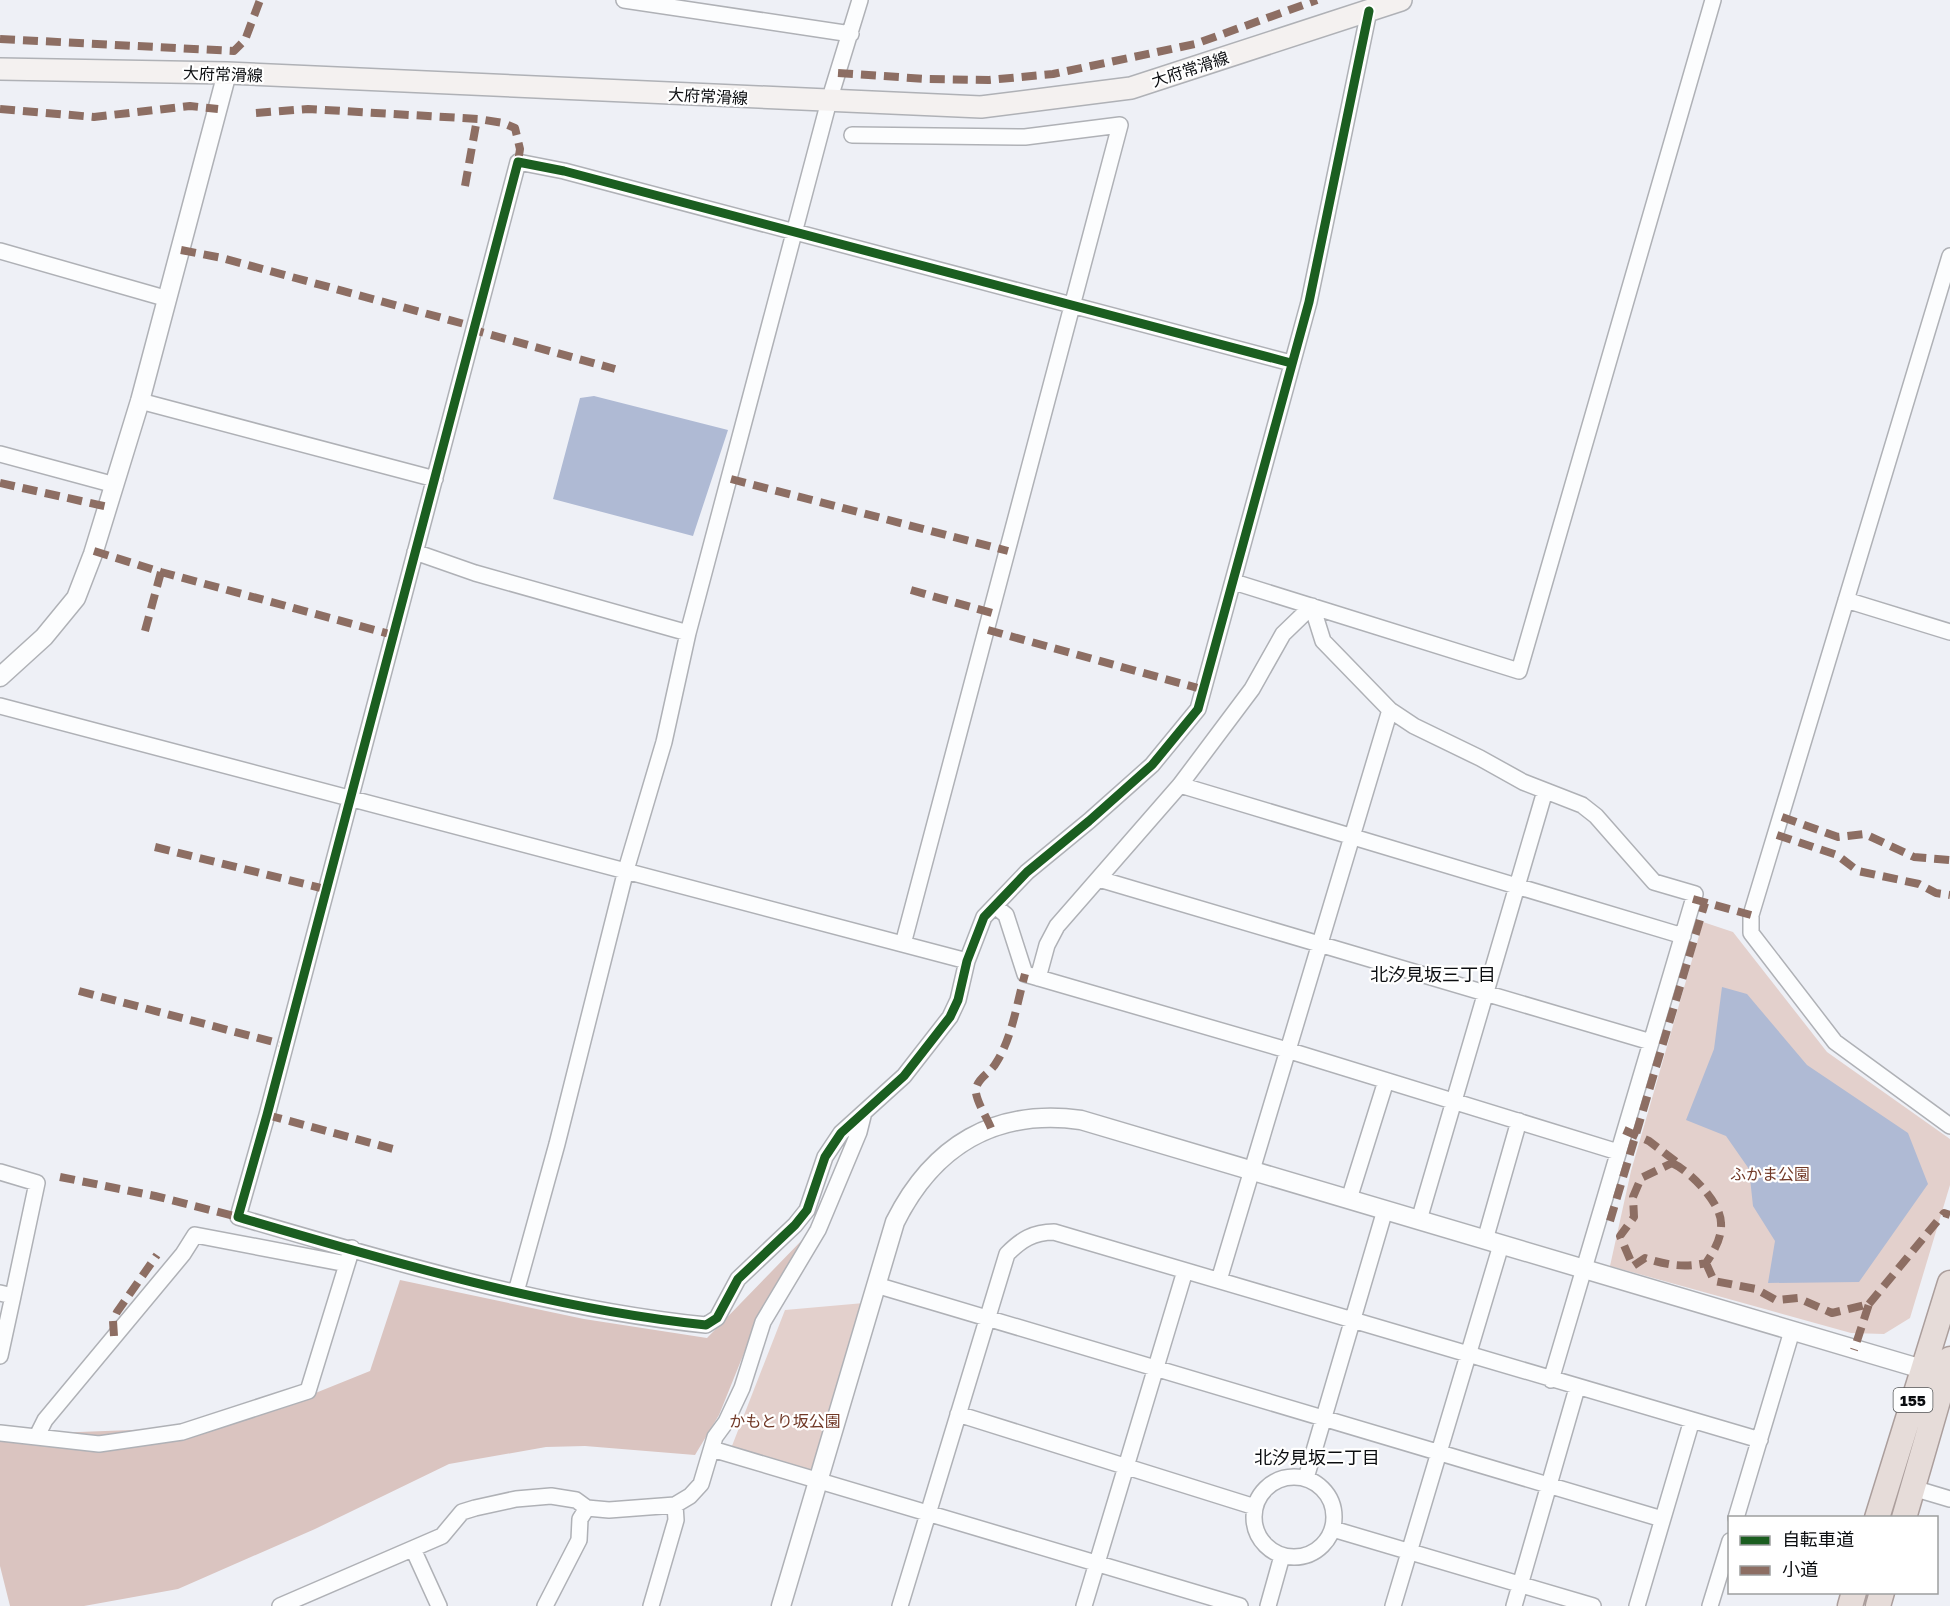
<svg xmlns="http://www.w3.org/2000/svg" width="1950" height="1606" font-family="'Golos Text','Noto Sans JP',sans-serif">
  <rect width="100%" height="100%" fill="#eef0f6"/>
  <path fill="#e3d0cc" d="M1703,922l30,10 94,120 123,87v46l-40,133 -26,16 -33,-1 -241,-67 21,-95z
    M864,1303l-53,170 -81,-22 55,-141z"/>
  <path fill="#dac4c0" d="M805,1237l-42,69 -44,109 -24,40 -110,-9 -39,1 -97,17 -134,65 -137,60 -94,17h-74l-10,-40v-131l184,-7 124,-32 62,-25 30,-91 184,39 123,19z"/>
  <path fill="#afbad4" d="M594,396l134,34 -35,106 -140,-37 27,-101z
    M1722,987l25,7 60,71 101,68 20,51 -69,98 -91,1 7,-42 -22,-35 -4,-37 -23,-33 -40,-16 28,-71z"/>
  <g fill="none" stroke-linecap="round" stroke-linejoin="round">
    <defs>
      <path id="minor" d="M624,0l227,34
        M852,135l173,2 95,-12 -217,819
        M0,251l168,48
        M1950,256l-199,659v18l84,109 115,84
        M1291,363l-727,-192 -46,-9 -251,953 -29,102c150,44 312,92 468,108l11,-7 21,-39 57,-54 12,-15 18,-53 16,-24 63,-57 46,-59 8,-17 9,-39 17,-44 43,-45 62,-51 63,-56 46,-56 111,-407 60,-291
        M140,401l295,78
        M0,454l115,31
        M415,552l60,21 213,60
        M1234,582l285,89 194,-671
        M1846,600l104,32
        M0,706l967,255
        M1180,785l503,151
        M1099,879l552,163
        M995,906l11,9 19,59 262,76 331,102
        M1038,978l9,-33 10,-19 123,-141 72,-96 31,-55 29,-28 11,35 67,69 24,16 66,32 43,24 59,23 14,11 58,66 41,12 -144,486
        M0,1172l37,11 -24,113
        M1349,1199l37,-118
        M1419,1220l126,-429
        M1485,1240l34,-119
        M1219,1280l171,-570
        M876,1285l786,234
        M516,1292l41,-148 69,-274 38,-128 24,-109 141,-532 31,-101
        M0,1293l13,3 -13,60
        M958,1414l297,93
        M0,1433l99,11 83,-12 126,-41 44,-143
        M37,1436l8,-16 138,-166 12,-19 152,29
        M712,1449l528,157
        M1254 1517a40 40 0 1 1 80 0a40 40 0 1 1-80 0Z
        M1306,1478l79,-268
        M1913,1488l37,11
        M1736,1518l56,-187
        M1333,1529l260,77
        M413,1549l26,57
        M280,1606l162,-70 20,-24 13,-4 41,-9 35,-3 25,4 11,8 22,2 66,-5 15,-9 11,-12 14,-47 11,-15 16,-34 21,-66 55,-92 41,-98 4,-16
        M545,1606l34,-66 1,-21 7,-11
        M651,1606l25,-86 -1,-15
        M900,1606l107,-352c14,-14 26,-22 47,-22 235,70 471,138 706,208
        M1084,1606l101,-335
        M1268,1606l14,-50
        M1393,1606l108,-361
        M1514,1606l63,-218
        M1637,1606l55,-186
        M1710,1606l20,-65"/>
      <path id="tertiary" d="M0,677l44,-40 32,-39 17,-44 47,-153 87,-328
        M781,1606l114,-384c38,-76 100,-114 186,-102l841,249"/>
      <path id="secondary" d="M0,69l227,4 754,34 150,-19 270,-88"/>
      <path id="trunk" d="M1877,1518l73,-235
        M1904,1518l46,-159
        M1850,1606l4,-14
        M1878,1606l4,-14"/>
    </defs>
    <use href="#minor" stroke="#afb1b6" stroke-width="18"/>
    <use href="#tertiary" stroke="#afb1b6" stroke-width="21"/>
    <use href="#secondary" stroke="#afb1b6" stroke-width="24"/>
    <use href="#trunk" stroke="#ab9e9c" stroke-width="27"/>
    <use href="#minor" stroke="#fcfdfe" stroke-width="15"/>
    <use href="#tertiary" stroke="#fcfdfe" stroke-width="18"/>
    <use href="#secondary" stroke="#f4f1f0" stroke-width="21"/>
    <use href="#trunk" stroke="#e6dcd9" stroke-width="24"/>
    <path stroke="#8d6e63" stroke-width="8" stroke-dasharray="15 8" stroke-linecap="butt" d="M0,39l234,12 11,-11 15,-40
      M838,73l89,6 62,1 64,-6 142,-30 122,-44
      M0,109l94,8 96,-11 28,3
      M256,113l52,-4 171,10 24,4 12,5 5,21 -2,13
      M465,186l12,-67
      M181,250l41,8 246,67 13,7 134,37
      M731,479l277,72
      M0,483l108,24
      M94,551l67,21 232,63
      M911,590l81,23
      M988,630l217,60
      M145,631l16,-59
      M1782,817l56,20 27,-3 49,23 36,3
      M1777,835l60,20 21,16 61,13 17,9 14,2
      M155,847l170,42
      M1693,899l58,16
      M79,991l206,54
      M267,1115l130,35
      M991,1128c-4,-10 -13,-24 -15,-35 -1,-15 14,-19 20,-30 16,-25 21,-60 29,-89
      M1624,1130l25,11 30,23
      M1672,1163c18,8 49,40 49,60 1,15 -7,28 -15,40 -22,5 -39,2 -61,-5l-12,8 -13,-30 14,-19 -1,-20 8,-19z
      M60,1177l95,19 83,21
      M1610,1221l95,-318
      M1706,1263l8,18 42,8 20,11 22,-2 34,15 37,-9 -15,46
      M1869,1304l75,-91 6,2
      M114,1336l-1,-15 4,-9 40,-57"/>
    <defs>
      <path id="cycleway" d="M1291,363l-727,-192 -46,-9 -251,953 -29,102c150,44 312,92 468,108l11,-7 21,-39 57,-54 12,-15 18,-53 16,-24 63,-57 46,-59 8,-17 9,-39 17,-44 43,-45 62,-51 63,-56 46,-56 111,-407 60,-291"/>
    </defs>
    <use href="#cycleway" stroke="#fff" stroke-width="13"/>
    <use href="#cycleway" stroke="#1b5e20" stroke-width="9"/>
  </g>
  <g text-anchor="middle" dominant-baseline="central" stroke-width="4.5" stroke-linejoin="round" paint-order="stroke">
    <rect fill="#fff" stroke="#545658" stroke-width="1.5" x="1893.5" y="1388" width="39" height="24" rx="4.5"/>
    <g font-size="15" font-weight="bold" fill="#0b0d10">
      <text x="1913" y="1400">155</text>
    </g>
    <g font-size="16" fill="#0b0d10" stroke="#fff">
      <text transform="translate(1190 69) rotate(-18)">大府常滑線</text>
      <text transform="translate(223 74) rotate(2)">大府常滑線</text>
      <text transform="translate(708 96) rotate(3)">大府常滑線</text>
    </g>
    <g font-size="16" fill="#713927" stroke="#fff">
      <text x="1770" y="1174">ふかま公園</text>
      <text x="785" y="1421">かもとり坂公園</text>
    </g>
    <g font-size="18" fill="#0b0d10" stroke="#fff">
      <text x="1433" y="974">北汐見坂三丁目</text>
      <text x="1317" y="1457">北汐見坂二丁目</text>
    </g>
  </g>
  <rect x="1728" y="1516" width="210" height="78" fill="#ffffff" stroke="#9d9e9f" stroke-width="1.5"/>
  <rect x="1740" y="1536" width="30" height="9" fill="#1b5e20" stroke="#9d9e9f" stroke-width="1.5"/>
  <text x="1782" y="1546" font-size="18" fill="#0b0d10">自転車道</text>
  <rect x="1740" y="1566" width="30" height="9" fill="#8d6e63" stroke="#9d9e9f" stroke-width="1.5"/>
  <text x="1782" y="1576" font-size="18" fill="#0b0d10">小道</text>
</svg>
